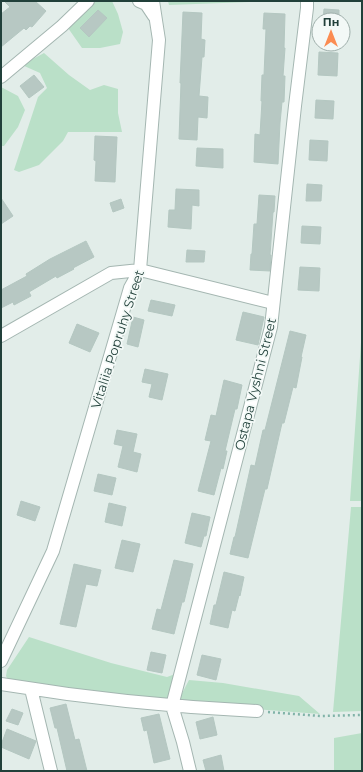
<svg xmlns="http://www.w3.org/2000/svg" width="363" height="772" font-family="Montserrat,sans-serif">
  <rect width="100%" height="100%" fill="#e2ede9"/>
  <path fill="#bae0c8" d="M96,1h16l6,13 5,18 -3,12 -20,4h-18l-14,-20z
    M168,1h108l-107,4z
    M44,53l25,22 21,15 14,-5 14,4v24l4,19h-54l-5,9 -24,24 -20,7 -5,-2 24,-73 9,-9 -7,-15 -18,-8z
    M1,87l17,9 7,14 -7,17 -14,19h-3z
    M362,328v173h-12z
    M351,507h11v204l-29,1z
    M29,637l82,26 56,14 11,-4 -8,30 -161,-21 -3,-6 1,-6z
    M189,680l34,3 76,13 21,18 -143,-11z
    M362,733v38h-28v-33z"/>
  <path fill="#b7c8c3" stroke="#b4c7c1" d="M4,1h31l11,10 -14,16 -2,-1 -4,4 -2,-2 -23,19v-33l9,-7z
    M324,9l15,1v10h-16z
    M98,10l9,8 -18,19 -9,-9z
    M183,12l19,1 -1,26 4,1 -1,17h-2l-3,39 9,1 -1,21 -9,-1 -1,23 -18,-1 2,-56h-1z
    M264,13l21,1 -1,34h1l-2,28h2l-1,26h-2l-2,21 -2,41 -24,-2 1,-28 5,1 2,-34h-1l1,-26h2l2,-46h-3z
    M319,52l19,1 -1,23 -19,-1z
    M34,75l10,12 -15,11 -9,-12z
    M316,100l18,1 -1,18 -18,-1z
    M95,136l22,1 -2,45 -20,-1 1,-20 -2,-1z
    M310,140l18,1 -1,20 -18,-1z
    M197,148l26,1v19l-27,-2z
    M307,184l15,1 -1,16h-15z
    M176,189l23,1v16l-7,-1 -1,24 -23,-2 1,-17h6z
    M259,195l16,1 -1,16h-1l-3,43h1l-1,16 -20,-1 1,-16h1l2,-30h3z
    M1,198l12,18 -12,8z
    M121,199l3,9 -11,4 -3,-9z
    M302,226l19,1 -1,17 -19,-1z
    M86,241l8,16 -21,11 1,1 -17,9 -1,-2 -27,16 2,4 -17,9 -1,-3 -12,6v-18l26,-14 -1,-2 24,-15z
    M187,250l18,1 -1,11h-18z
    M300,267l20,1 -1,23 -21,-1z
    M151,300l24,5 -3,11 -24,-5z
    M243,312l21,5 -6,28 -22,-5z
    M133,317l11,3 -6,27 -11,-3z
    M77,324l22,9 -9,19 -21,-9z
    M290,331l16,4 -5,22h1l-6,31 -3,-1 -9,36h-2l-15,66h-2l-17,69 -18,-4 4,-17h1l16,-72 4,1 8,-36h2z
    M145,369l23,5 -6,26 -13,-3 3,-13 -10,-2z
    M224,380l18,5 -5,24h-2l-10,42h2l-4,18 -2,-1 -7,27 -16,-4 13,-50 -6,-1 6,-25 5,1z
    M117,430l20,4 -4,18 8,2 -4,18 -19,-5 5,-21 -9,-2z
    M98,474l18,4 -4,17 -18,-4z
    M21,501l19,6 -5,14 -18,-6z
    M109,503l17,4 -4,19 -17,-4z
    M192,513l18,4 -4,19h-2l-3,11 -16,-4z
    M122,540l18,4 -7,28 -18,-4z
    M174,560l19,4 -9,38h-2l-8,32 -22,-5 5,-20 4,1z
    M74,564l27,6 -4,16 -11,-2 -10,43 -16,-3z
    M224,572l20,5 -4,19 -1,-1 -4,16 -3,-1 -4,18 -18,-4 4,-19h2z
    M151,652l15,3 -4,18 -15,-3z
    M202,655l19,4 -5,21 -19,-5z
    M66,704l9,36 4,-1 8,32h-20l-10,-43h-2l-5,-20z
    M12,709l11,4 -5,12 -12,-4z
    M159,714l11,45 -16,4 -7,-33 -3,1 -3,-13z
    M213,717l4,18 -17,4 -4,-17z
    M7,729l29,12 -7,18 -28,-12v-2z
    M221,755l3,16h-18l-3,-11z"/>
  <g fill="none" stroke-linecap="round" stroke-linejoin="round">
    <defs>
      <path id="minor" d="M139,1l7,3 8,12
        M1,77l61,-51 26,-25
        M1,336l110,-63 29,-3 133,33
        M1,661l52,-110 77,-263 10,-18 19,-230 -6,-39
        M1,684c85,14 170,23 256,27
        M31,689l20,82
        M172,706l99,-379 24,-221 12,-98v-7
        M172,706l11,36 7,29"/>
    </defs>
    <use href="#minor" stroke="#a4b6b1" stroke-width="14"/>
    <path stroke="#80b3a8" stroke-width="2.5" stroke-dasharray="2 3" stroke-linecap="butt" d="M268,712l52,4 42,-1"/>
    <use href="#minor" stroke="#fff" stroke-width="12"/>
  </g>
  <g text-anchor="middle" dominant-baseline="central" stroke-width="3.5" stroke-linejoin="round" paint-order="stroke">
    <g font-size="13" fill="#21403a" stroke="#f3f9f7">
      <text transform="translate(117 339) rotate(-72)">Vitaliia Popruhy Street</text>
      <text transform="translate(255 384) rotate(-76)">Ostapa Vyshni Street</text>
    </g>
  </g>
  <rect width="363" height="772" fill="none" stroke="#21403a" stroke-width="4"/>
  <g transform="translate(331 32)"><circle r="19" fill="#f3f9f7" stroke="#9fafab"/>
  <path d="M0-3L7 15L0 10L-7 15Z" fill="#fb8c52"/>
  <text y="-6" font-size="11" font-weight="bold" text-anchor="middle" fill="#21403a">Пн</text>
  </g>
</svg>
